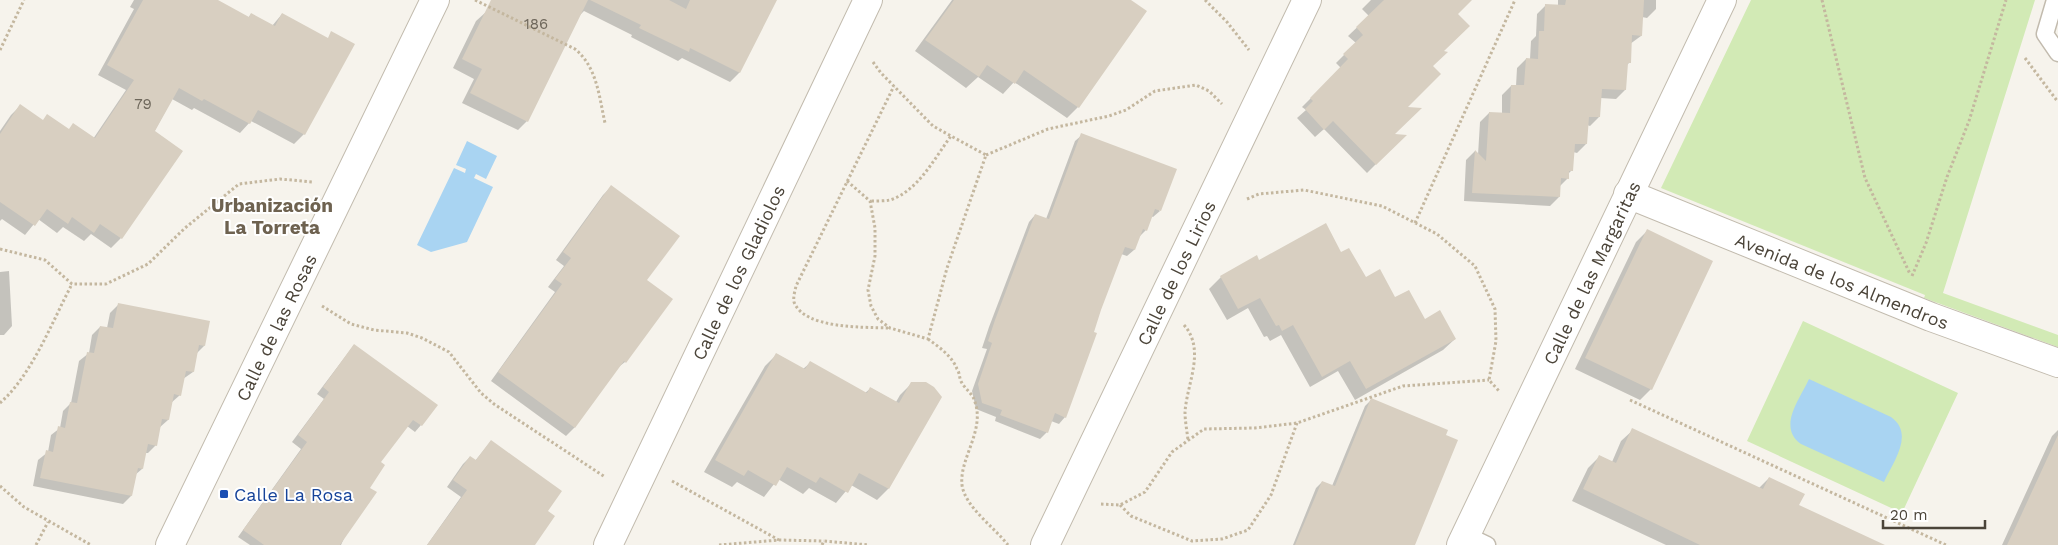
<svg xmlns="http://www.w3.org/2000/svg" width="2058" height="545" font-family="'Work Sans',sans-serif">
  <rect width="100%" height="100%" fill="#f6f3ec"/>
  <path fill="#d2eab5" d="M1751,0h284l-92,293 115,42v12l-134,-49 1,-3 -264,-107z
    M1803,321l155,72 -56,120 -155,-72z"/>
  <path fill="#a9d4f2" d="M467,141l30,15 -11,23 -10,-5 -2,4 19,9 -26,55 -36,10 -14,-7 37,-77 11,5 1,-4 -10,-4z
    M1809,379l82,38c24,17 2,45 -7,65l-83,-38c-24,-17 -1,-45 8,-65z"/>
  <path fill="#0003" d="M134,0h78l36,18 3,-4 21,12 10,-12 67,37 -45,83 -10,10 -43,-23 -11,12 -46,-25 -2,2 -20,-11 -18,33 27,19 -60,87 -10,10 -20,-14 -7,7 -21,-14 -6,6 -19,-14 -13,16 -23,-16 -2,2v-90l11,-16 9,-9 22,15 51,18 33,-49 -28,-15 36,-66 -4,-2z
    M525,0h251l-37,73 -9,9 -48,-24 -4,3 -47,-24 1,-2 -48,-24 -6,6 -51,104 -9,9 -56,-27 12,-24 -21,-11 23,-47 10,-9z
    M952,0h177l-51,107 -11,11 -53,-36 -11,12 -25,-17 -12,11 -51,-37z
    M1371,0h100l-15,14 -15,38 -36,56 -13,28h12l-37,37 -43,-44 -9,8 -18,-19 9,-8 -4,-3 39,-39 -5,-5 20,-20 -8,-7 21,-20 -7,-7z
    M1558,0h98v9l-9,9 -5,-1 -1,19 -11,8v18l-4,4 -1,24 -9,9 -16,-1 -1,19 -9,9 -3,-1 -1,19 -9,9 -4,-1 -1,18 -4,4v4l-9,9v10l-9,9 -86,-5 2,-41 9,-9 3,4 2,-33 9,-9 13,1v-19l9,-9h5l1,-18 9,-9h4l1,-18 5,-5 1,-22 9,-9 12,1z
    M1082,135l78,76 -7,6 -2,-1 -5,14 -7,7 -5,13 -7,6 -6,-2 -21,56 -35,107 -6,7 -8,-3 -4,11 -7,7 -45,-18 1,-4 -20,-8 -4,-18 15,-42 -5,-1 7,-21 40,-105 6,-7 11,4 29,-78z
    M611,187l34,93 26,19 -46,63 -9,7 -42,59 -8,8 -75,-55 64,-89 -7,-5 16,-21 -8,-6 47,-65z
    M1647,231l4,158 -11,11 -65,-31 61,-127z
    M1341,253l24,25 60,43 30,18 -12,11 -88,50 -17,-29 -28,16 -29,-52 -11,6 -3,-5 -3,1 -16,-29 -21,12 -18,-31 12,-12 35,-20 3,5z
    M9,271l3,55 -8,9h-4v-63z
    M118,305l90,17 -4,24 -8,8 -3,18 -10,7 -3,16 -9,8 -3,17 -9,8 -3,17 -8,8h-3l-3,16 -7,6 -4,21 -8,8 -90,-18 5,-26 10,-8 3,-17 9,-7 3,-17 8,-8 8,-42 10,-8 3,-18 8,-8 7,1 3,-15z
    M354,345l67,80 -6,7 -8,-6 -28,36 -38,83h-91l-12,-8 63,-88 -9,-7 32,-43 -7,-5z
    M777,354l26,15 7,-6 55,30 6,-5 25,14 4,-7 12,-12 28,14 -52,92 -11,11 -26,-15 -15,18 -27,-15 -6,6 -25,-15 -14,18 -27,-15 -5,5 -28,-15 61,-106z
    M1371,400l73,36 -46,109h-105l23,-57 6,-6 10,4 33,-80z
    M1633,430l126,58 10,-10 29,28 83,39h-215l-94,-44 16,-33 12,-12 12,6 9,-21z
    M2058,430v115h-56l50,-109z
    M491,441l55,70 -13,34h-106l34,-48 -14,-10 16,-23 7,-7 5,4z"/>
  <path fill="#d8cfc1" d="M143,0h75l31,17 2,-4 24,13 7,-13 46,25 3,-7 24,13 -50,91 -47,-25 -8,14 -46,-25 -2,2 -23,-13 -24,43 28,20 -61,88 -22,-15 -6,9 -22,-16 -4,7 -21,-15 -12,17 -35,-24v-68l20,-30 23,16 4,-6 22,15 4,-6 22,15 39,-58 -27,-15z
    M491,0h97l-60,122 -58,-29 12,-24 -20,-10z
    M590,0h79l17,9 4,-9h87l-37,73 -50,-25 -1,4 -50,-24 2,-3z
    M954,0h177l16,11 -68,97 -55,-38 -9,14 -28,-19 -8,12 -54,-37z
    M1384,0h88l-14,14 12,12 -26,25 4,1 -15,14 8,8 -33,33 14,1 -27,26 12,1 -31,30 -43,-44 -9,9 -19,-21 8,-8 -3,-3 38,-39 -5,-5 20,-19 -7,-8z
    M1566,0h78l-2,36 -10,-1 -1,28h-3l-2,27 -24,-1 -2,28h-11l-2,27h-12l-2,27h-4v8l-8,-1 -1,19 -88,-4 3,-43 11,11 3,-49 21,1 1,-28h13l2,-27 12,1 1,-28h5l1,-27 20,1z
    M1081,133l96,36 -16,42 -6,-2 -8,22 -4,-2 -8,21 -10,-3 -24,63 -7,22 3,1 -31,85 -11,-5 -7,20 -48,-18 2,-5 -20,-7 -4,-19 14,-41 -4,-2 7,-21 40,-106 14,5z
    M611,185l69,51 -33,44 26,19 -47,64 -2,-2 -49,67 -77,-56 64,-88 -7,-5 16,-21 -8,-6z
    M1326,223l15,29 8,-4 17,29 14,-8 15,28 14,-7 16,29 15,-9 16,29 -90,50 -16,-28 -28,16 -29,-52 -11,6 -3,-6 -3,1 -16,-28 -22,11 -18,-33 37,-21 2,5z
    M1647,229l66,32 -61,129 -67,-32z
    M118,303l92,18 -5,25 -6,-1 -5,27 -8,-1 -5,25 -7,-2 -5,26 -7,-1 -5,27 -9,-2 -5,25 -5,-1 -6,28 -92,-18 6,-28 7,2 5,-26 7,2 5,-26 7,1 10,-51 7,1 6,-27 13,2z
    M354,344l84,61 -16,21 -9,-6 -32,42 4,3 -15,23 7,4 -37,53h-76l-21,-15 64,-88 -9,-7 31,-43 -6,-5z
    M776,353l29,16 5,-8 57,32 3,-6 29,16 12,-21h15l8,5 8,10 -53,92 -30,-16 -11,20 -28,-16 -4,6 -29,-16 -11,19 -28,-16 -4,6 -29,-16z
    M1371,398l77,32 -2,5 12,5 -43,105h-120l27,-64 13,5z
    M1632,428l131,61 6,-12 36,17 -6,11 86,40h-185l-117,-56 16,-34 17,8z
    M2058,435v110h-51l10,-21z
    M491,440l71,51 -14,20 7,5 -20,29h-108l40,-55 -14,-10 17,-24 6,4z"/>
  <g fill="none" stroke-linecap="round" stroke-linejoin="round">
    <defs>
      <path id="service" d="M2055,0l-10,34 13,19
        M1466,535l21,10"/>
      <g id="minor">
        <path id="s1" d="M1628,194l303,123 127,46"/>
        <path id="s2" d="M170,545l265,-545"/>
        <path id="s3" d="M608,545l260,-545"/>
        <path id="s4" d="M1045,545l262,-545"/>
        <path id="s5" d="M1461,545l261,-545"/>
      </g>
    </defs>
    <use href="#service" stroke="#c2bbae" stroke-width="19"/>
    <use href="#minor" stroke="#c2bbae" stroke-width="30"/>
    <path stroke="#c4b79f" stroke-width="3" stroke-dasharray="2.5 2.5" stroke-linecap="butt" d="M475,0l100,49c22,18 24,47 30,74
      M1205,0l22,22 22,28
      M1822,0l43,178 45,96
      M0,50l24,-50
      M2025,58l33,44
      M873,62l8,11 52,53 18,10
      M986,155l62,-26 61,-13 17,-6 29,-19 41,-6 13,6 13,13
      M847,181l23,20 5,27v28l-7,34 3,16 7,13 12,9 38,11 19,-71 39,-113 -35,-19c-17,23 -33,55 -61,64 -6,1 -14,1 -20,1
      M1247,199l12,-5 45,-4 78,16 55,28 38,32 20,43 1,32 -7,39 10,11
      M1415,223l100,-223
      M0,249l45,11 27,24h34l42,-20 37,-36 54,-44 41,-5 33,3
      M1912,276l14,-33 21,-66 22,-56 37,-121
      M322,306l29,18 23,6 33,3 15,5 27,14 32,41 13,11 111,73
      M1184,325c22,25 3,58 1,87 0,9 2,19 3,28
      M888,328c-25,-1 -84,1 -94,-26 -1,-5 1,-11 2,-16l98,-200
      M928,339c11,8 24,17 29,30 3,4 2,10 5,14 4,7 11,11 13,19 10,29 -16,57 -13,83 3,22 33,43 46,60
      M1630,400l316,145
      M0,403c32,-28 52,-81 72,-119
      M672,481l107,59
      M0,486l24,21 67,38
      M1101,504l19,1 25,-13 27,-40 32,-23 51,-1 42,-5 106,-37 86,-6
      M1120,505l11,11 61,25 30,-2 26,-9 23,-35 26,-72
      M36,545l12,-23
      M719,545l60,-5 45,1
      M822,545l2,-4 45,4"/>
    <use href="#service" stroke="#fff" stroke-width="16"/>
    <use href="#minor" stroke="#fff" stroke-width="28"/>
  </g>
  <rect fill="#1a4fb4" stroke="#fff" stroke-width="2" x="219" y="489" width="10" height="10" rx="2.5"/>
  <g text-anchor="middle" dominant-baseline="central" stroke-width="4" stroke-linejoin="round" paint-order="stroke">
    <g font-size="15" fill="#6e675b">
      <text x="536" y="24">186</text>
      <text x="143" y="104">79</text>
    </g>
    <g font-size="18" fill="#4b4439" stroke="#fff">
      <text stroke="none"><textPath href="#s3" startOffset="302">Calle de los Gladiolos</textPath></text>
      <text stroke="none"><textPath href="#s4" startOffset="302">Calle de los Lirios</textPath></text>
      <text stroke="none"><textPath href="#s5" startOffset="302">Calle de las Margaritas</textPath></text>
      <text stroke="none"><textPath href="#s1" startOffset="231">Avenida de los Almendros</textPath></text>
      <text stroke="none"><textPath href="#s2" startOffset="242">Calle de las Rosas</textPath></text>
    </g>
    <g font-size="18" fill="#164399" stroke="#fff" text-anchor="start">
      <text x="234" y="494">Calle La Rosa</text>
    </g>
    <g font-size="19" font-weight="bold" fill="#6e6250" stroke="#fff">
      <text x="272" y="205">Urbanización<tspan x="272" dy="22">La Torreta</tspan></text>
    </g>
  </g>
  <path d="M1883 520v8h102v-8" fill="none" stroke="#4b4439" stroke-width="2.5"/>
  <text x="1890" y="520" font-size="15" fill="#4b4439" stroke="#ffffff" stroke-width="4" paint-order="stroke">20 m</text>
</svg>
